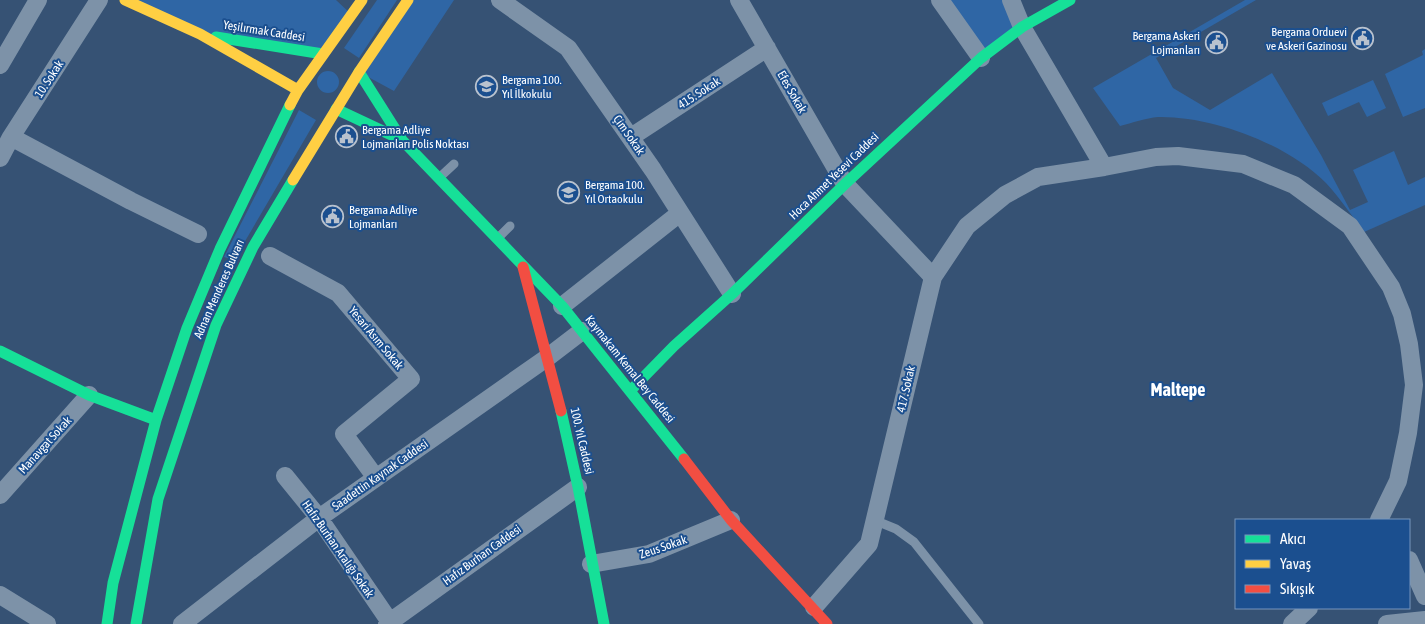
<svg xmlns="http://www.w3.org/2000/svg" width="1425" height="624" font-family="'Asap Condensed',sans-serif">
  <rect width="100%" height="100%" fill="#365274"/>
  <path fill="#2f66a5" d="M131,0h205l16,15 -29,39 -123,-20z
    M377,0h20l-38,58 -15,-10z
    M408,0h46l-60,91 -35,-19z
    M940,0h71l11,27 -41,31z
    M1245,0h11l-100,58 17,30 37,22 62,-37 49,82 29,55 18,-8 -15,-32 41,-19 14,34 17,-8v28l-61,27c-12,-16 -24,-34 -38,-49 -39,-39 -113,-67 -168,-66 -12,1 -26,6 -38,9l-27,-38z
    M1425,49v59l-22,9 -18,-43 38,-19 -1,-4z
    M317 82a11 11 0 1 1 22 0a11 11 0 1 1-22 0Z
    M1373,80l13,28 -19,9 -8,-15 -31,14 -6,-13z
    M299,110l17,10 -82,140 -10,-3z"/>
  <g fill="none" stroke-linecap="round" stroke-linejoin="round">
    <path stroke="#7d92a8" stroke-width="9" d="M440,177l14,-13
      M498,238l12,-12
      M874,520l22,9 18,13 65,82"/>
    <path stroke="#7d92a8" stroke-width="18" d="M500,0l68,48 85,122 79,124
      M739,0l106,184 88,93 -64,267 -55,63
      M940,0l41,58
      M1011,0l11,27 82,140 52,-10 22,-1 65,8 51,21 56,41 41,61 11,27 7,30 5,41 -6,48 -10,48 -19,39
      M0,65l38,-65
      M11,137l120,64 67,33
      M631,137l136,-89
      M0,158l11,-21 88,-137
      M270,256l68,37 73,86 -67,55 32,44
      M933,277l34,-51 38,-31 33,-18 66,-10
      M562,306l118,-93
      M285,476l34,42 71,104
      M0,495l89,-100
      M1409,560l16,36
      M591,564l58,-10 82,-34
      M0,595l47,29
      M182,624l137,-106 229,-161 34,-26
      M387,624l191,-137
      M1292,624l17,-16
      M1387,624l38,-4"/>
    <path stroke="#16e098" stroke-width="11" d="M216,37l107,17
      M359,72l43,68 160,166 122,153
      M336,109l66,31
      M0,351l89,44 67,25
      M631,390l43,-44 58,-52 113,-110 136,-126 41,-31 48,-27
      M561,411l17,76 26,137
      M107,624l6,-41 43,-163 31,-92 33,-79 70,-144
      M136,624l22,-125 58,-174 37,-78 40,-67"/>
    <path stroke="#ffcf43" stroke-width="11" d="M125,0l75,34 98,56
      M290,105l8,-15 64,-90
      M293,180l66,-108 49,-72"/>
    <path stroke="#f24e42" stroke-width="11" d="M523,267l38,144
      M684,459l47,61 96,104"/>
  </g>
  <defs>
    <symbol id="civic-ring" viewBox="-11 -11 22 22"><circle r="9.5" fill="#1b4f8f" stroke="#b9c2ce" stroke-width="1.5"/><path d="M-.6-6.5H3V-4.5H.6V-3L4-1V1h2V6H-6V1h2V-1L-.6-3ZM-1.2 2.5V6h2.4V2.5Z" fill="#b9c2ce"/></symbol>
    <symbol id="school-ring" viewBox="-11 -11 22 22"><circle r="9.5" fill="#1b4f8f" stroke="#b9c2ce" stroke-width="1.5"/><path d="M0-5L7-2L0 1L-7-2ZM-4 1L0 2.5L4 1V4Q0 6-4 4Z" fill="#b9c2ce"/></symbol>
  </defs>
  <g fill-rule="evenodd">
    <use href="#civic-ring" x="1350" y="26" width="25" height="25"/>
    <use href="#civic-ring" x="1204" y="30" width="25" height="25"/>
    <use href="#school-ring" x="474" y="74" width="25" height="25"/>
    <use href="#civic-ring" x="334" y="124" width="25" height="25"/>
    <use href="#school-ring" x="556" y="180" width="25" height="25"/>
    <use href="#civic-ring" x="320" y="204" width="25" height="25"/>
  </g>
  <g text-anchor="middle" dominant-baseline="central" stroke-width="4" stroke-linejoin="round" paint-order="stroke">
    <g font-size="12" fill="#fff" stroke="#1b4f8f">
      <text transform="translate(264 31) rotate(9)">Yeşilırmak Caddesi</text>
      <text transform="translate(49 79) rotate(-57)">10. Sokak</text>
      <text transform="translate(792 92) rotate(60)">Efes Sokak</text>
      <text transform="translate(699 93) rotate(-33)">415. Sokak</text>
      <text transform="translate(629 135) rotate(55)">Çim Sokak</text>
      <text transform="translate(834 176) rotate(-44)">Hoca Ahmet Yesevi Caddesi</text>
      <text transform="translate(219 289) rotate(-66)">Adnan Menderes Bulvarı</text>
      <text transform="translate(376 338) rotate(50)">Yesari Asım Sokak</text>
      <text transform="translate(630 369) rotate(51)">Kaymakam Kemal Bey Caddesi</text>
      <text transform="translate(906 389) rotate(-77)">417. Sokak</text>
      <text transform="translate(582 441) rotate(77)">100. Yıl Caddesi</text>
      <text transform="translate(45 445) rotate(-48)">Manavgat Sokak</text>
      <text transform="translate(380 475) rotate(-35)">Saadettin Kaynak Caddesi</text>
      <text transform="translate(663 547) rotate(-19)">Zeus Sokak</text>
      <text transform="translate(338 549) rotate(55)">Hafız Burhan Aralığı Sokak</text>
      <text transform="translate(482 555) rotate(-36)">Hafız Burhan Caddesi</text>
    </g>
    <g font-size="12" fill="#fff" stroke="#1b4f8f" text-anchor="start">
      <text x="1347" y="32" text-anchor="end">Bergama Orduevi<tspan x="1347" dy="14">ve Askeri Gazinosu</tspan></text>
      <text x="1200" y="36" text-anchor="end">Bergama Askeri<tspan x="1200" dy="14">Lojmanları</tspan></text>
      <text x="502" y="80">Bergama 100.<tspan x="502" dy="14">Yıl İlkokulu</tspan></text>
      <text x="362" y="130">Bergama Adliye<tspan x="362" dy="14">Lojmanları Polis Noktası</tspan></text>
      <text x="585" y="185">Bergama 100.<tspan x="585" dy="14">Yıl Ortaokulu</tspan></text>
      <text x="349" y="210">Bergama Adliye<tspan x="349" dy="14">Lojmanları</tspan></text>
    </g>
    <g font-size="18" font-weight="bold" fill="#fff" stroke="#1b4f8f">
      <text x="1178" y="389">Maltepe</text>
    </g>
  </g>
  <rect x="1235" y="519" width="175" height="90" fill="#1b4f8f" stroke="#7695bc"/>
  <rect x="1245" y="535" width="25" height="8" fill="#16e098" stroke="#7695bc"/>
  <text x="1280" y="544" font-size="15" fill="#ffffff">Akıcı</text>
  <rect x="1245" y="560" width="25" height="8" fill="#ffcf43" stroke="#7695bc"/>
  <text x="1280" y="569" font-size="15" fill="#ffffff">Yavaş</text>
  <rect x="1245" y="585" width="25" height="8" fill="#f24e42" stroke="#7695bc"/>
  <text x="1280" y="594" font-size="15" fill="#ffffff">Sıkışık</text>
</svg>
